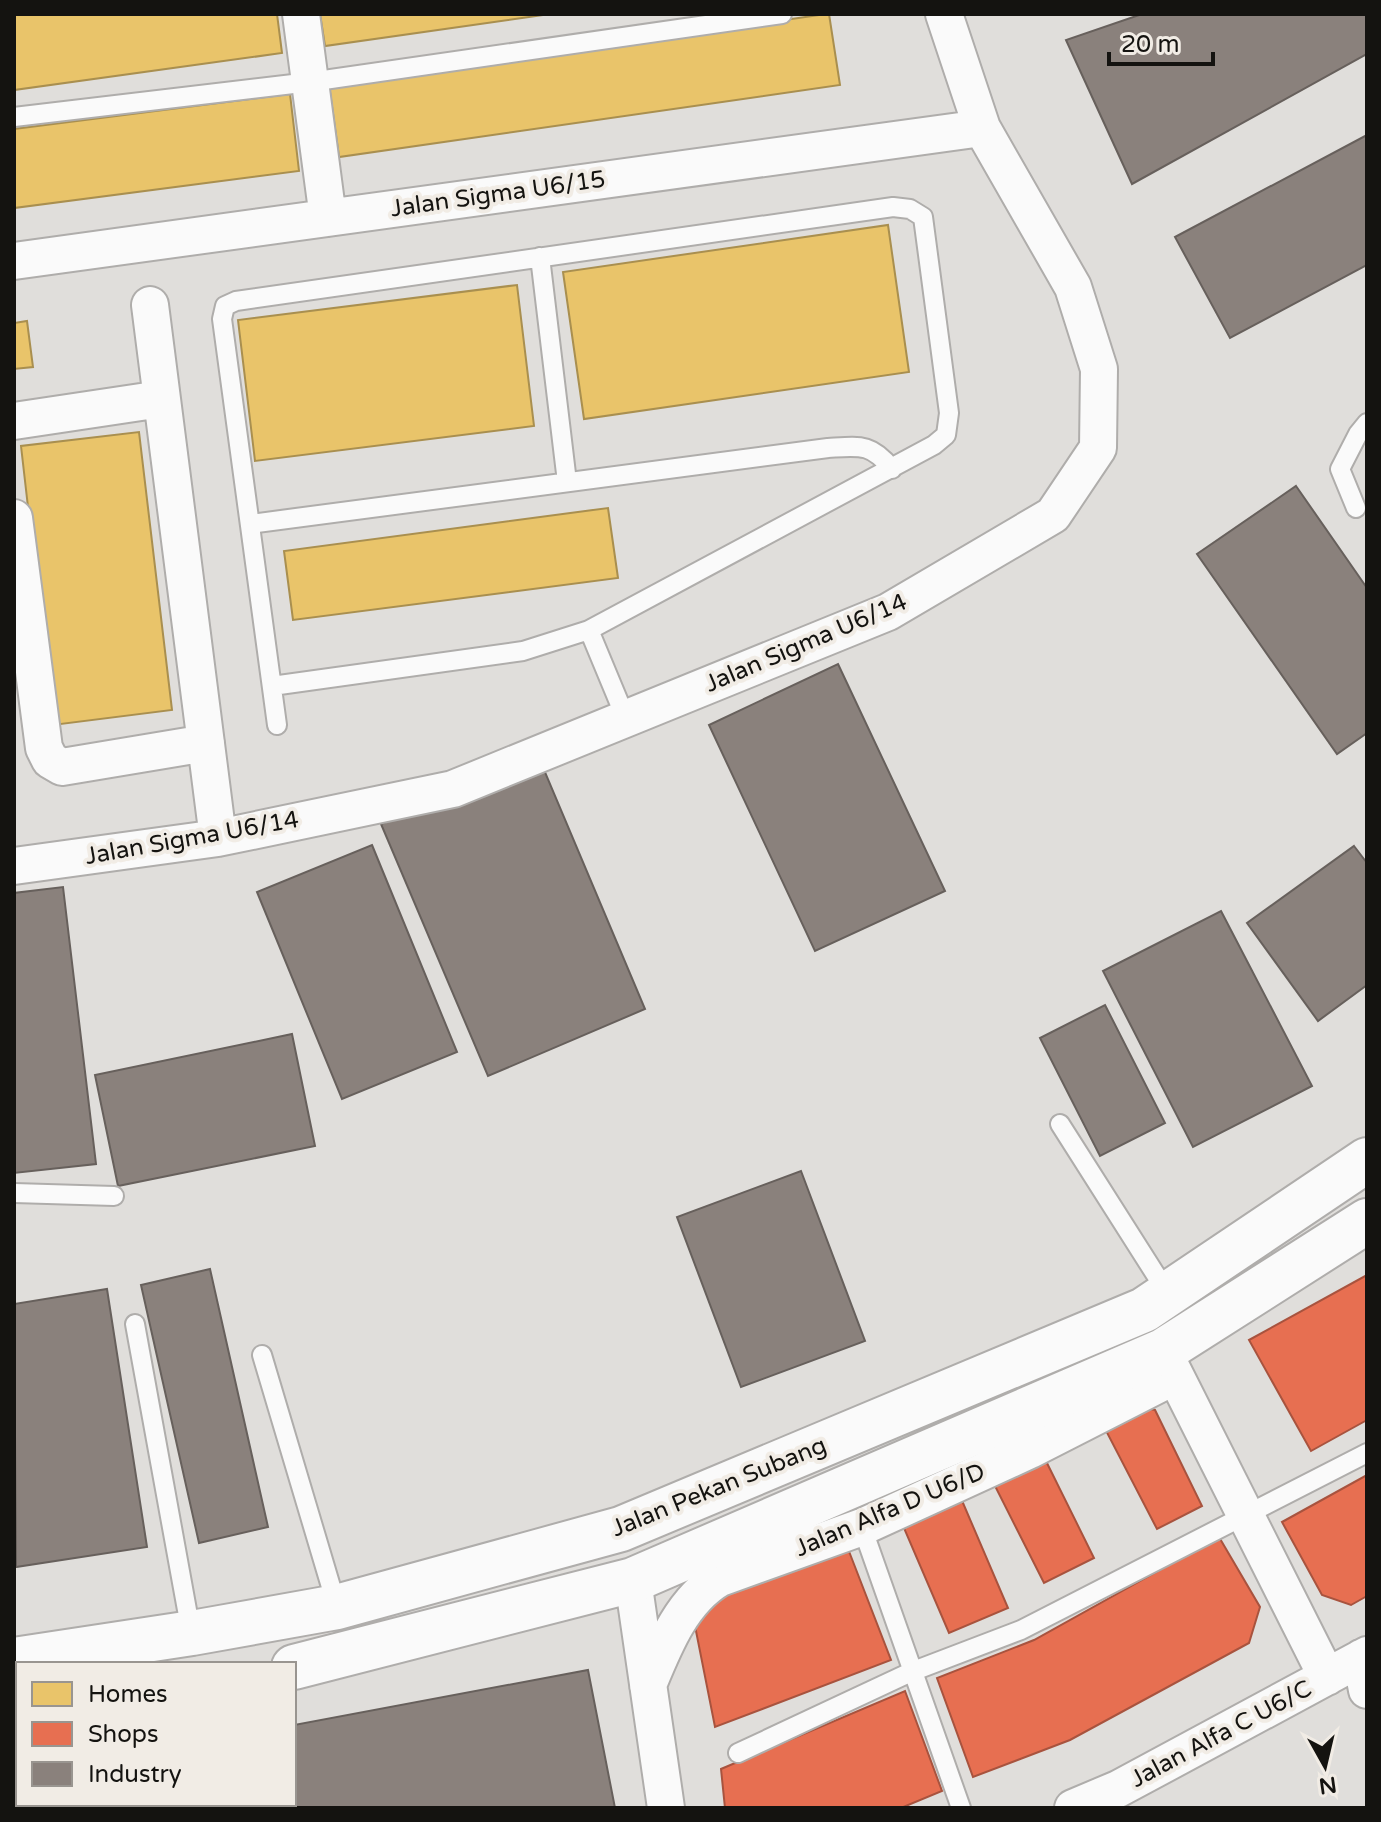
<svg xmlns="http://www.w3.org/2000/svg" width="1381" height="1822" font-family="'Varela Round',sans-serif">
  <rect width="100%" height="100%" fill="#e0dedb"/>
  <path fill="#e9c46a" stroke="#a98f4f" stroke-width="2" d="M14,14h263l5,39 -268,37z
    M320,14h230l-225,32z
    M826,14h3l11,71 -501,72 -10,-72z
    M290,94l9,77 -285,37v-79z
    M888,225l21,147 -325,47 -21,-147z
    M517,285l17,141 -279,35 -17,-141z
    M27,321l6,46 -19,2v-46z
    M139,432l33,278 -119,15 -32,-279z
    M608,508l10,70 -325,42 -9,-69z"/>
  <path fill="#e76f51" stroke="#a8533e" stroke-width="2" d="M1367,1275v145l-56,31 -62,-111z
    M1131,1405l24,5 47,96 -45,23 -56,-108z
    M1043,1455l51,103 -50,25 -52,-103z
    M1367,1475v121l-16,9 -29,-10 -40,-73z
    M960,1496l48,112 -59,25 -48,-112z
    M1219,1537l41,70 -11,36 -179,97 -97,37 -36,-99 97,-38z
    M845,1541l46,119 -176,67 -20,-101 23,-33z
    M905,1691l37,100 -41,17h-176l-4,-39z"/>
  <path fill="#8a817c" stroke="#67605c" stroke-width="2" d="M1142,14h225v40l-235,130 -66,-144z
    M1367,135v130l-137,73 -55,-101z
    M1296,486l71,102v145l-30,21 -140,-200z
    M838,664l107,227 -130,60 -106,-226z
    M539,758l106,251 -157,67 -107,-252z
    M372,845l85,207 -115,47 -85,-207z
    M1354,846l13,17v122l-49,36 -71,-98z
    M63,887l33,277 -82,9v-280z
    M1221,911l91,175 -119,61 -90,-176z
    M1105,1005l60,118 -65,33 -60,-118z
    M292,1034l23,112 -197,40 -23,-111z
    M801,1171l64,170 -124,46 -64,-170z
    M210,1269l58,258 -69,16 -58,-258z
    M107,1289l40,258 -131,20 -2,-263z
    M588,1670l27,138h-334v-4h13v-79z"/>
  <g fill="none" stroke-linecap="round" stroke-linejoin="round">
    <defs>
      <path id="service" d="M14,117l296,-35 472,-68
        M540,257l27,225
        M1356,508l-16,-39 18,-35 9,-11
        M250,524l578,-76c32,-2 43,-5 64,21
        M589,630l37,89
        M272,686l251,-35 66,-21 345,-185 12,-10 3,-22 -26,-196 -13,-8 -17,-2 -657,94 -11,5 -3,13 55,406
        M1060,1124l108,170
        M14,1193l100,3
        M135,1324l56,308
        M262,1355l75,252
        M862,1527l99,281
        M738,1753l173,-81 110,-42 346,-177"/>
      <path id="minor" d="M301,14l27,204
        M14,261l968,-133
        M150,305l68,533
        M14,421l147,-22
        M14,518l30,230 6,12 12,7 144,-24
        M14,866l204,-28 235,-49 435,-177 165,-97 45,-67 1,-79 -26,-82 -91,-159 -38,-114
        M1166,1357l161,320
        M633,1580l33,228
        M1361,1658l6,32
        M648,1685c16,-39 34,-85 72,-107l142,-51 168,-77 145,-74
        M1073,1808l45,-19 249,-134"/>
      <path id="secondary" d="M14,1660l178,-27 145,-26 284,-78 523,-219 223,-150
        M294,1667l339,-87 530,-229 204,-130
        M14,1707h4"/>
    </defs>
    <use href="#service" stroke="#afadab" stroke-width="22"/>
    <use href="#minor" stroke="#afadab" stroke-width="40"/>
    <use href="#secondary" stroke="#afadab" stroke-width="48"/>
    <use href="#service" stroke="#fafafa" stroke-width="18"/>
    <use href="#minor" stroke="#fafafa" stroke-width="36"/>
    <use href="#secondary" stroke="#fafafa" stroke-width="44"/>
  </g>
  <g text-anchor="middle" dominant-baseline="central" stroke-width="8" stroke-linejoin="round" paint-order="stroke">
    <g font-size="24" fill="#141310" stroke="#f1ece5">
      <text transform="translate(498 194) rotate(-8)">Jalan Sigma U6/15</text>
      <text transform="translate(806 643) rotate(-23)">Jalan Sigma U6/14</text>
      <text transform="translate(192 838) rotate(-10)">Jalan Sigma U6/14</text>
      <text transform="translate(719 1487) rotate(-22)">Jalan Pekan Subang</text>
      <text transform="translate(890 1510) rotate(-23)">Jalan Alfa D U6/D</text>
      <text transform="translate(1221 1734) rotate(-28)">Jalan Alfa C U6/C</text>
    </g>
  </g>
  <rect width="1381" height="1822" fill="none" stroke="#141310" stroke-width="32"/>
  <rect x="16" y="1662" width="280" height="144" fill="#f1ece5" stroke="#999590" stroke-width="2"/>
  <rect x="32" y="1682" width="40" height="24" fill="#e9c46a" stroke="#999590" stroke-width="2"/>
  <text x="88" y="1702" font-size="24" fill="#141310">Homes</text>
  <rect x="32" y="1722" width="40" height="24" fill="#e76f51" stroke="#999590" stroke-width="2"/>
  <text x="88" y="1742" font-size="24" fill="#141310">Shops</text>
  <rect x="32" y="1762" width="40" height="24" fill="#8a817c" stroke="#999590" stroke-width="2"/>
  <text x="88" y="1782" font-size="24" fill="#141310">Industry</text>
  <g transform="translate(1325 1766) rotate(172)" stroke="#f1ece5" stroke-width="6" paint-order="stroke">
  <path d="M0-6L14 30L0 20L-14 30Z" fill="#141310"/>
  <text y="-12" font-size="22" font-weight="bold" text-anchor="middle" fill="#141310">N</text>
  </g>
  <path d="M1109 52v12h104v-12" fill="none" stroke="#141310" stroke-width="4"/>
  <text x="1121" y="52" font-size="24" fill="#141310" stroke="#f1ece5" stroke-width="6" paint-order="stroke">20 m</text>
</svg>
